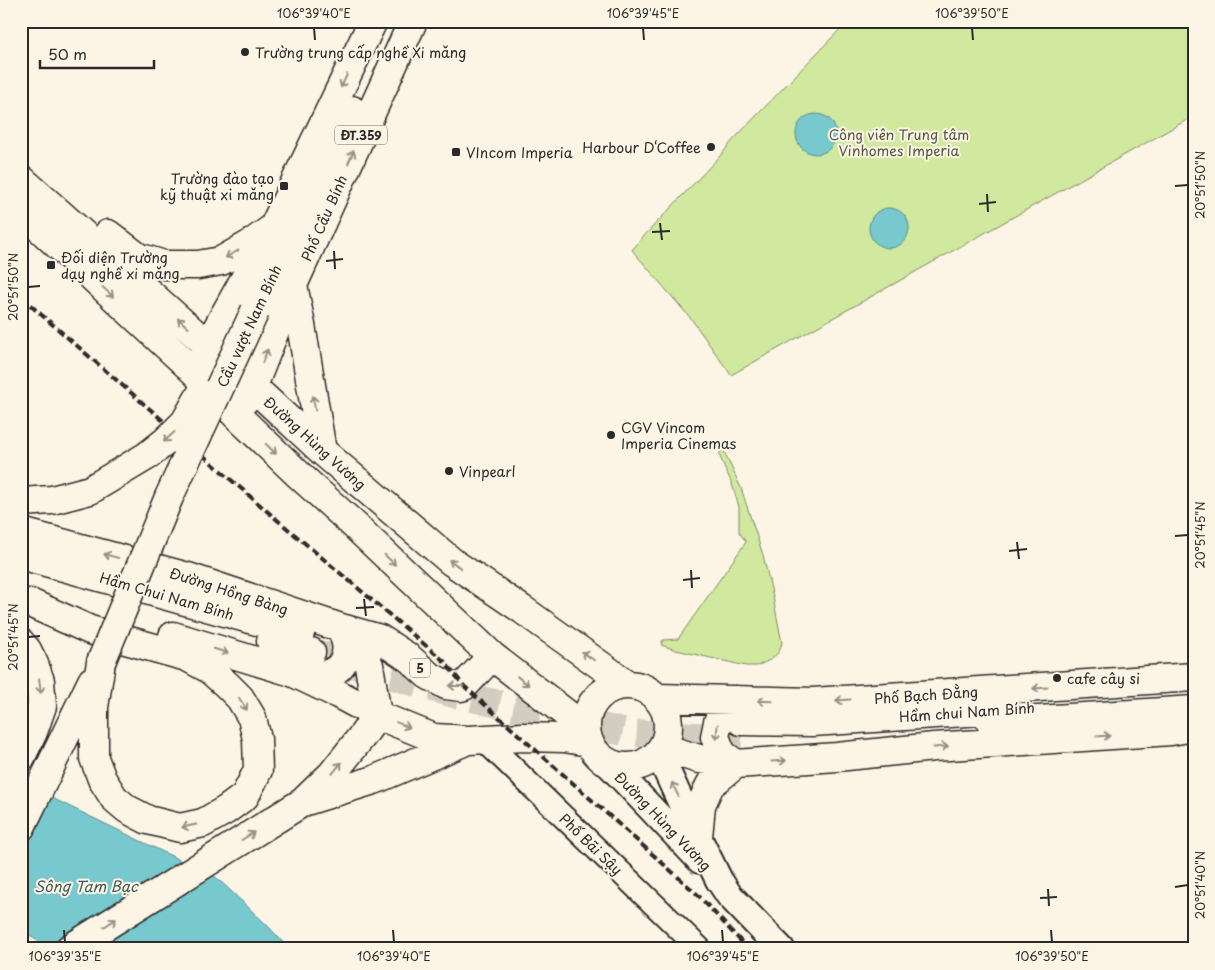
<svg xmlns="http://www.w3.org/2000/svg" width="1215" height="970" font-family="'Playpen Sans',sans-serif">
  <rect width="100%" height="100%" fill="#fcf5e5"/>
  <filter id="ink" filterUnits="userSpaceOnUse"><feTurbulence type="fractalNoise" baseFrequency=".02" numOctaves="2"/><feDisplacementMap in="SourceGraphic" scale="10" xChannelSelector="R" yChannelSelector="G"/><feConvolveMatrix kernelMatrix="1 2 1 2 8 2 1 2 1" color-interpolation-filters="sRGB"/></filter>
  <g filter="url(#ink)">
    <path fill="#d0e99f" stroke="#7e8a65" d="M848,21h346v95l-463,259 -39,-55 -60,-70 10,-12 79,-83 13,-16z
      M722,447l19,41 22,67 10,42 9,46 -3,9 -9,8 -13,6h-11l-70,-16 -15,-5 2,-5 15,-1 68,-97 -7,-10v-25l-7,-23 -12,-27v-7z"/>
    <path fill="#78c9cd" stroke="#598a8c" d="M796 134a20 20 0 1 1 40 0a20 20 0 1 1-40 0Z
      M869 228a20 20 0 1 1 40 0a20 20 0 1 1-40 0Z
      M21,783l196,95 50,47 22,24h-242l-26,-21z"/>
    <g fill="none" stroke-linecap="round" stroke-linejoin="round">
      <path stroke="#d2cdc0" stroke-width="28" stroke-dasharray="28 14" stroke-linecap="butt" d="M311,652l143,42 174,39 114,5"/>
      <defs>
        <path id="tertiary" d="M483,739l217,210"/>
        <path id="secondary" d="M659,754l26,57 34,69 10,15 52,54
          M607,762l93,98"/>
        <path id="primary" d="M21,179l188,167 113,105 130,111 71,48 105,75
          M21,211l176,163 39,41 63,60 53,48 140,133 94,73
          M108,234l30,23 26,8h34l23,-4 28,-16 21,-15
          M293,285l8,40 21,126
          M255,311l97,-201
          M202,362l7,-19 64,-115 100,-207
          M244,401l9,-15 40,-101 120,-264
          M21,532l167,45 153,51 39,11 29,19 19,17 18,10 15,2 3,-1 28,-30
          M21,555l279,78
          M30,603l60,27 97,27 22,12 18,16 13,13 12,20 5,21 1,31 -13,26 -19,14 -23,13 -23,5 -32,-8 -21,-11 -13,-11 -12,-19 -8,-21v-51l7,-45
          M173,636l119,36 46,22 39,21 57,23 35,2 54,-3 41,1 25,4
          M271,641l40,11
          M21,643l6,7 7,14 6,17 2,25 -9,26 -12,25
          M298,673c8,0 17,2 24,2 17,-2 27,-16 24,-32 -1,-5 -3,-10 -5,-15
          M586 726a41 41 0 1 1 82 0a41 41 0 1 1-82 0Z
          M658,698l155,4 381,-25
          M741,721l71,1 201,-13
          M991,723l203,-13
          M663,748l36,11 37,5 101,-7 97,-10 237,-16 23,-4
          M306,799l26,-25 31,-39 14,-20 -8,-50 -6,-13 -22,-24
          M21,827l71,-146
          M698,837l3,-32 9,-20 26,-21 -14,-10 -7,-17 3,-15 5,-12 13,-10
          M69,949l234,-147 71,-22 89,-38"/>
      </defs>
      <use href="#tertiary" stroke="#2b2b2b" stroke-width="26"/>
      <use href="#secondary" stroke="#2b2b2b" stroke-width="30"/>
      <use href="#primary" stroke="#2b2b2b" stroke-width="31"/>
      <use href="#tertiary" stroke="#fcf5e5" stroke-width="22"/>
      <use href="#secondary" stroke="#fcf5e5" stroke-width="26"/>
      <use href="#primary" stroke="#fcf5e5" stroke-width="28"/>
      <path stroke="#2b2b2b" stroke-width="4" stroke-dasharray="8 4" stroke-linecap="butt" d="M21,297l254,221 169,143 20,25 233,208 51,55"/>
      <defs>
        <path id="primary-bridge" d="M21,502l31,-2 38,-10 57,-34 19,-15 19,-19 16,-28
          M101,662l68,-165 86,-186"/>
      </defs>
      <use href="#primary-bridge" stroke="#2b2b2b" stroke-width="31" stroke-linecap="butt"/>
      <use href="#primary-bridge" stroke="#fcf5e5" stroke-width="28"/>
    </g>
    <defs><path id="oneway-shaft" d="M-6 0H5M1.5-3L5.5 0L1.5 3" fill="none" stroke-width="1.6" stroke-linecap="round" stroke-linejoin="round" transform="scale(1.25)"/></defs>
    <g stroke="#949088">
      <use href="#oneway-shaft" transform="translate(344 81) rotate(116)"/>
      <use href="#oneway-shaft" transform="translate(351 157) rotate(-66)"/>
      <use href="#oneway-shaft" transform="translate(232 254) rotate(150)"/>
      <use href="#oneway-shaft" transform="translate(108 292) rotate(43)"/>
      <use href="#oneway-shaft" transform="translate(183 323) rotate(-138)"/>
      <use href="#oneway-shaft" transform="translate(265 356) rotate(-68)"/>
      <use href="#oneway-shaft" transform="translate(314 403) rotate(-100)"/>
      <use href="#oneway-shaft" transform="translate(169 437) rotate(138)"/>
      <use href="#oneway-shaft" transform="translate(271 449) rotate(44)"/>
      <use href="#oneway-shaft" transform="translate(111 556) rotate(-165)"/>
      <use href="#oneway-shaft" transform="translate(390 560) rotate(44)"/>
      <use href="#oneway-shaft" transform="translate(455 564) rotate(-144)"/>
      <use href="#oneway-shaft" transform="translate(221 651) rotate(17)"/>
      <use href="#oneway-shaft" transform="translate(588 656) rotate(-145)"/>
      <use href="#oneway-shaft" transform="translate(523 681) rotate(38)"/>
      <use href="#oneway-shaft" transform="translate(40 686) rotate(83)"/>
      <use href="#oneway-shaft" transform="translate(456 686) rotate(180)"/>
      <use href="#oneway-shaft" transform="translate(1040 688) rotate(176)"/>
      <use href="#oneway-shaft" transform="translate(843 700) rotate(176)"/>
      <use href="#oneway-shaft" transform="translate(765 701) rotate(-178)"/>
      <use href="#oneway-shaft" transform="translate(243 704) rotate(57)"/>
      <use href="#oneway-shaft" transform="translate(403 725) rotate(22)"/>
      <use href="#oneway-shaft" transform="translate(717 732) rotate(94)"/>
      <use href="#oneway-shaft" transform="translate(1103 736) rotate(-4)"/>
      <use href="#oneway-shaft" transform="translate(941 747) rotate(-4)"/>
      <use href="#oneway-shaft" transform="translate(779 761) rotate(-4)"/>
      <use href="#oneway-shaft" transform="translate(337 768) rotate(-51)"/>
      <use href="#oneway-shaft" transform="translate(675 789) rotate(-115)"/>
      <use href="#oneway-shaft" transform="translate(189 826) rotate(168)"/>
      <use href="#oneway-shaft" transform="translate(248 836) rotate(-32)"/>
      <use href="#oneway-shaft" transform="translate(110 923) rotate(-32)"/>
    </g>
  </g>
  <path fill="none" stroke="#2b2b2b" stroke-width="2" d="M314,28l1,12M643,28l1,12M972,28l1,12M1175,186l13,-1M987,194l1,18M979,204l17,-2M660,223l2,17M652,232l18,-1M334,251l1,18M326,261l17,-2M28,287l12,-1M1175,536l13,-1M1017,542l2,17M1009,551l18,-2M691,570l1,18M683,580l17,-2M364,599l2,17M356,608l18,-1M28,637l12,-1M1175,887l13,-2M1048,889l1,17M1040,898l17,-1M64,930l1,12M393,930l1,12M722,930l1,12M1051,930l1,12"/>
  <g fill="#2b2b2b" stroke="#fcf5e5" stroke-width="2">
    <circle cx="245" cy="52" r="5"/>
    <circle cx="711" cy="147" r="5"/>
    <rect x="451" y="147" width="10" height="10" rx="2.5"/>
    <rect x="279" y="181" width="10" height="10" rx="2.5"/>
    <rect x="46" y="260" width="10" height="10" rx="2.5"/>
    <circle cx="611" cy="435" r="5"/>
    <circle cx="449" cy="471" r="5"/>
    <circle cx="1057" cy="678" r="5"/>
  </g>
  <g text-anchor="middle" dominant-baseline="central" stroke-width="4" stroke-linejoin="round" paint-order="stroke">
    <g fill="#fcf5e5" stroke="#6a6863" stroke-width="1">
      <rect x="335" y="125.5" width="52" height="19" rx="4"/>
      <rect x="410" y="658.5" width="20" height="19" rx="4"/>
    </g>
    <g font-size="12" font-weight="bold" fill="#2b2b2b">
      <text x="361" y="135">ĐT.359</text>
      <text x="420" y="668">5</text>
    </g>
    <g font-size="14" fill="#2b2b2b" stroke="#fcf5e5" text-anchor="start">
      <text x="255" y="52">Trường trung cấp nghề Xi măng</text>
      <text x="701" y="147" text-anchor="end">Harbour D‘Coffee</text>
      <text x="466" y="152">VIncom Imperia</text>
      <text x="274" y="178" text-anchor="end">Trường đào tạo<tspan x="274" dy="16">kỹ thuật xi măng</tspan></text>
      <text x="61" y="257">Đối diện Trường<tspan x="61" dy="16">dạy nghề xi măng</tspan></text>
      <text x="621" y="427">CGV Vincom<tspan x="621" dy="16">Imperia Cinemas</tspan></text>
      <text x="459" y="471">Vinpearl</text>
      <text x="1067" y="678">cafe cây si</text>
    </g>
    <g font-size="14" fill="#545a48" stroke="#fcf5e5">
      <text x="899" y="134">Công viên Trung tâm<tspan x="899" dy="16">Vinhomes Imperia</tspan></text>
    </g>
    <g font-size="14" fill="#2b2b2b" stroke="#fcf5e5">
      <text transform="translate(324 218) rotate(-66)">Phố Cầu Bính</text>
      <text transform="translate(249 326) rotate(-65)">Cầu vượt Nam Bính</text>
      <text transform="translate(315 443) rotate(42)">Đường Hùng Vương</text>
      <text transform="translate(229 591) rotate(18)">Đường Hồng Bàng</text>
      <text transform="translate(167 596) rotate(16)">Hầm Chui Nam Bính</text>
      <text transform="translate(926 695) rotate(-4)">Phố Bạch Đằng</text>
      <text transform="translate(967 712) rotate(-4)">Hầm chui Nam Bính</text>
      <text transform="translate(663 821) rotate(46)">Đường Hùng Vương</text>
      <text transform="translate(591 844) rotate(44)">Phố Bãi Sậy</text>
    </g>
    <g font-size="15" font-style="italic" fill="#425a5c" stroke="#fcf5e5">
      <text x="86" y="885">Sông Tam Bạc</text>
    </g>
  </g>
  <rect width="1215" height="970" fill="none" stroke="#fcf5e5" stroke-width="55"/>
  <path d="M40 60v8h114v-8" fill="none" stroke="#2b2b2b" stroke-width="2.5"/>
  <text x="48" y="60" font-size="15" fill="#2b2b2b" stroke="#fcf5e5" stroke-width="4" paint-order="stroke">50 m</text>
  <rect x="28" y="28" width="1160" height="914" fill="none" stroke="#2b2b2b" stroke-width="2"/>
  <g font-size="12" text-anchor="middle" fill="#2b2b2b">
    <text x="314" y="18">106°39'40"E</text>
    <text x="643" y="18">106°39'45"E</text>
    <text x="972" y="18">106°39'50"E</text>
    <text transform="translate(1201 185) rotate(-90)" y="4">20°51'50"N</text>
    <text transform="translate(14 287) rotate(-90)" y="4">20°51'50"N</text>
    <text transform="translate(1201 535) rotate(-90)" y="4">20°51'45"N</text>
    <text transform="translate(14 637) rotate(-90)" y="4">20°51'45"N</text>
    <text transform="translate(1201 885) rotate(-90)" y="4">20°51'40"N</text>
    <text x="65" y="961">106°39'35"E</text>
    <text x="394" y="961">106°39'40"E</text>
    <text x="723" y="961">106°39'45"E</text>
    <text x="1052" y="961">106°39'50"E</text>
  </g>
</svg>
